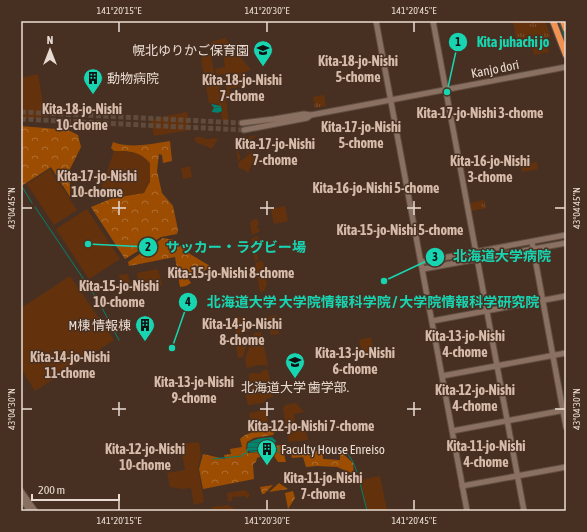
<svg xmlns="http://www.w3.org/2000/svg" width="587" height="532" font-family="'Asap Condensed','Noto Sans JP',sans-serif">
  <defs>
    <pattern id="forest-crowns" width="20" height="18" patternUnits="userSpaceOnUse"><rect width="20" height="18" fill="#9d4d02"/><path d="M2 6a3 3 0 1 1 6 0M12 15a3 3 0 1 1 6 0" fill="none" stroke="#af6e32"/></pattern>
    <pattern id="park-tufts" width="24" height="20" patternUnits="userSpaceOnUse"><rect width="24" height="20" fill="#63320d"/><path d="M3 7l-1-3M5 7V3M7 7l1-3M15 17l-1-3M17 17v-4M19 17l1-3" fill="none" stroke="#7a4f2f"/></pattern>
    <pattern id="water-rules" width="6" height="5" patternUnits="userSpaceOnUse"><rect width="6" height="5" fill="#00836c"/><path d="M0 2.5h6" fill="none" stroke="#1c695a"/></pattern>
  </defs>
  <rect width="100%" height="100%" fill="#473022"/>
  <path fill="#63320d" d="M225,38l26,32 -10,3v4l-1,1 2,8 -13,3 2,10 -5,1 3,22 -6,1 -2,-10 2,-2 -1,-4 -5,-3 -8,-1 -3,-17 11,-2v2h3l1,6 6,-2 -1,-4 5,-1 -1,-3 -2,-1 3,-1 1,-3h-3l-4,2 -1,-5 -6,1 1,5 -1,1 -3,-12 10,-2 -2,-14 -11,1 -1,-12z
    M547,43l2,9 -15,3 -2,-9z
    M211,55l5,28 -10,2 -5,-25 2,-4z
    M38,74l7,42 -14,3h-10v-41z
    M187,112l3,18 -36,6 -3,-17z
    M258,135l-7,4 1,7 -6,9 2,-8 -4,-1 -3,-3 -2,1 -1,8 3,5 -3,5 -3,-22z
    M196,137h6l3,2 13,-1 -6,11c-7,-5 -12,-3 -18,-9z
    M114,151c16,0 25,0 36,12v19l-6,11 -36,5 -6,-7v-5z
    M252,152l2,7 -6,14 -3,-3 -6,-2 -1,-5z
    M537,162l1,7 -16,3 -1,-7z
    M190,166l2,11 -9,2 -2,-11z
    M50,169l27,41 -23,15 -27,-41z
    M285,206l3,15 -14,3 -3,-15z
    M87,209l33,50 -31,20 -33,-50z
    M257,219l2,5 -2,3 3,4 -8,4 -2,-12 3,-3z
    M257,236l2,4 5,1 -9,2 3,17 -3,1 -4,-22z
    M261,261l2,1 4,22 -3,7 -4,1 -5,-29z
    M158,269l4,16 -22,4 -3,-16z
    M128,274l3,17 -8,2 -4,-18z
    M70,276l44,64 -79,51 -14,-22v-61z
    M276,315l3,19 -8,1 -3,-18z
    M240,317l10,14 -14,4 -3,-17z
    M261,332l7,34 -10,-1 -11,3 -2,-9 9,-26z
    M250,335l-7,22 -5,1 -3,-20z
    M371,337l4,19 -11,2 -1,-2 -4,-16z
    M264,370h4l5,27 -7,2 -2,4 -16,2 -4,-18 5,-1v-12l6,-1 4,1z
    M295,403l2,1 7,8 -10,2 1,8 -2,1 1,5 10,-2 2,4 2,10 -19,2 -6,-33 2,-4z
    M266,410l2,12 -17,2 -2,-11z
    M199,442l2,13 -3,13 6,34 -10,3 -3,-17 -8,1 -13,-2 -3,-14 18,-3 -5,-26z
    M380,476l7,35h-20l-7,-31z
    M245,490l5,4 -2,4h-2l-1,-2 -13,1v4h-4l-1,-8z
    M228,505l8,5 -23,1 -1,-4z"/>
  <path fill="url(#forest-crowns)" d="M21,126l47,4 10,5 3,12 -11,22v28l-19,-30 -28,18 -2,-3z
    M170,141l2,20 -9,2 -1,-8 -3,-1 -2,17 5,22 11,13 5,24 -1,4 -16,3 -36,22 -34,-52 22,-9 31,-5 6,-11v-19c-11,-12 -20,-12 -36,-12l-3,-3 2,-6c19,7 37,2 57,-1z
    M163,238l11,2 16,14 20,12 -13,11 -4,-5 -6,5 4,6 -5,3 -6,1 -5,-30 -46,9 -1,-4z
    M274,426l3,1 -4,8 -19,3 -7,4 -1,6 2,5 24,-2 4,-2 -1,-3 6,-1 2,5 3,12h-8l-4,-6 -9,-1 -8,3 -1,4 -3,2 1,15 -51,10 -4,-20 4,-15 22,5 -1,-4 7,-1 -1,-5 12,-2 -2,-8 5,-4 16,-6z
    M290,447c5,0 13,3 17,6l15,-3 1,9 17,1v-9l13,12 1,11 -17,-7 -20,-1 -11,1 -3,-10 -11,1z
    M279,483l9,6 -19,3z
    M273,485l-9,9h-2l-2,-7z
    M293,491l2,7 -7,11 -3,-16z"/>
  <path fill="url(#park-tufts)" d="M513,21h32l6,16 -34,7z
    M324,95l2,11 -11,2 -2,-11z
    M484,200l2,8 -14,3 -2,-8z"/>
  <path fill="url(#water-rules)" d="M211,104l10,2 1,5 -4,2 -6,-1v-1l2,-3z
    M272,437l4,4c-4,6 2,9 4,13l-8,-5 -24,2 -2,4 2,-12c8,-5 16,-5 24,-6z"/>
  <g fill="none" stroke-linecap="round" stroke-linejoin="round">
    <path stroke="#00836c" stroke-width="1" d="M559,21l7,20
      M21,185l11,18
      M35,207l64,95 20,38
      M293,447c7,-1 43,0 48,2 9,4 13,15 16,23
      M274,449l5,-1
      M250,452l9,-1
      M213,459l29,-3 1,-2 3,-1
      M359,479l8,32"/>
    <path stroke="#5f4a3c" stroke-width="5" stroke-dasharray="5 2.5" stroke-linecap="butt" d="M21,112l221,11
      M21,119l223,11"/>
    <defs>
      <path id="secondary" d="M376,21l91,490
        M433,21l91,490
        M242,123l32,-4 30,-5 7,1 255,-48
        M244,130l63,-12 4,-3
        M532,242l34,185
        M421,262l145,-27
        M423,269l143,-26
        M432,321l134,-25
        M442,376l124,-23
        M452,431l113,-21
        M462,486l104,-19
        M21,491l14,20
        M21,498l9,13"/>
      <path id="highway" d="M553,21l13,34
        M563,21l3,8"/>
    </defs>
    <use href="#secondary" stroke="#614f42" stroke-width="7"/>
    <use href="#highway" stroke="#614f42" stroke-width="8"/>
    <use href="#secondary" stroke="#8a7061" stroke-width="5"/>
    <use href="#highway" stroke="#f29353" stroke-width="6"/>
  </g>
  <path fill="none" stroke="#eadbd2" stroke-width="1.5" d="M119,22v10M267,22v10M414,22v10M119,201v14M267,201v14M414,201v14M22,208h10M112,208h14M260,208h14M407,208h14M555,208h10M119,402v14M267,402v14M414,402v14M22,409h10M112,409h14M260,409h14M407,409h14M555,409h10M119,500v10M267,500v10M414,500v10"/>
  <defs>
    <symbol id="school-pin" viewBox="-11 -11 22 30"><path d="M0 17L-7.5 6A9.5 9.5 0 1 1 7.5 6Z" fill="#18d5b2" stroke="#473022"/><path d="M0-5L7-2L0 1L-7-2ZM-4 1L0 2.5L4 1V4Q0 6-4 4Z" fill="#111"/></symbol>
    <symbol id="building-pin" viewBox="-11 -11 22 30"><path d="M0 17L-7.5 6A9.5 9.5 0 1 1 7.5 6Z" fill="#18d5b2" stroke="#473022"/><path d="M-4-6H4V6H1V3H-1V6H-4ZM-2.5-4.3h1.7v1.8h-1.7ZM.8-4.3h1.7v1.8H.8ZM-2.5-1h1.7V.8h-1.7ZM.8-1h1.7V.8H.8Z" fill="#111"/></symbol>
    <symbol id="university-pin" viewBox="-11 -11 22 30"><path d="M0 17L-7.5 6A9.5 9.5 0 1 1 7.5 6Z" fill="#18d5b2" stroke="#473022"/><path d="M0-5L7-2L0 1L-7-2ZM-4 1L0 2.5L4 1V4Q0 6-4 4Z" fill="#111"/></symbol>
  </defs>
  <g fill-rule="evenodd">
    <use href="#school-pin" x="252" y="39" width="22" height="30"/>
    <use href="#building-pin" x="82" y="67" width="22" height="30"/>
    <use href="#building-pin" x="134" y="314" width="22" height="30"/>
    <use href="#university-pin" x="284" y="351" width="22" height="30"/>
    <use href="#building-pin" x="256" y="438" width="22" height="30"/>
  </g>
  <g text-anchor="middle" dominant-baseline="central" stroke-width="3" stroke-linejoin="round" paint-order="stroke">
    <g font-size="13" fill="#eadbd2" stroke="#473022" text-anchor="end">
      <text x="249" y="50">幌北ゆりかご保育園</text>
      <text x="107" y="78" text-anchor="start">動物病院</text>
      <text x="131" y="325">M棟 情報棟</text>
      <text x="295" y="387" text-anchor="middle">北海道大学 歯学部.</text>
      <text x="281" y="449" text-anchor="start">Faculty House Enreiso</text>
    </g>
    <g font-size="13" fill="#eadbd2" stroke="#473022">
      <text transform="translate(495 69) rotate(-11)">Kanjo dori</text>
    </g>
    <g font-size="14" font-weight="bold" fill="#d7bbaa" stroke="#473022">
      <text x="358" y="61">Kita-18-jo-Nishi<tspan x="358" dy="16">5-chome</tspan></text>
      <text x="242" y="80">Kita-18-jo-Nishi<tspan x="242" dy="16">7-chome</tspan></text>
      <text x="82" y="109">Kita-18-jo-Nishi<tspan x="82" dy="16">10-chome</tspan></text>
      <text x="480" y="113">Kita-17-jo-Nishi 3-chome</text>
      <text x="361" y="127">Kita-17-jo-Nishi<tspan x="361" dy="16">5-chome</tspan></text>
      <text x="275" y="144">Kita-17-jo-Nishi<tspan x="275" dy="16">7-chome</tspan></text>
      <text x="490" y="161">Kita-16-jo-Nishi<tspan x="490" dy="16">3-chome</tspan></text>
      <text x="97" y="176">Kita-17-jo-Nishi<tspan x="97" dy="16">10-chome</tspan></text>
      <text x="376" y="188">Kita-16-jo-Nishi 5-chome</text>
      <text x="400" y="230">Kita-15-jo-Nishi 5-chome</text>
      <text x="231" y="273">Kita-15-jo-Nishi 8-chome</text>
      <text x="119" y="286">Kita-15-jo-Nishi<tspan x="119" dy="16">10-chome</tspan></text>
      <text x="242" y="324">Kita-14-jo-Nishi<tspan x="242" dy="16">8-chome</tspan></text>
      <text x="465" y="336">Kita-13-jo-Nishi<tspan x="465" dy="16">4-chome</tspan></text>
      <text x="355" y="353">Kita-13-jo-Nishi<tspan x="355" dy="16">6-chome</tspan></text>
      <text x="70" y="357">Kita-14-jo-Nishi<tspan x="70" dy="16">11-chome</tspan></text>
      <text x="194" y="382">Kita-13-jo-Nishi<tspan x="194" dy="16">9-chome</tspan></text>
      <text x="475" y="390">Kita-12-jo-Nishi<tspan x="475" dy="16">4-chome</tspan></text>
      <text x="311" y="426">Kita-12-jo-Nishi 7-chome</text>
      <text x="486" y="446">Kita-11-jo-Nishi<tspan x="486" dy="16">4-chome</tspan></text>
      <text x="145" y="449">Kita-12-jo-Nishi<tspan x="145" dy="16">10-chome</tspan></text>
      <text x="323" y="478">Kita-11-jo-Nishi<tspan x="323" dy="16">7-chome</tspan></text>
    </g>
  </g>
  <path fill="none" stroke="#18d5b2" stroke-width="1.5" d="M447 92L458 42M88 244L148 247M384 281L435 257M172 348L188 302"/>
  <g fill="#18d5b2" stroke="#473022" stroke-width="1.5">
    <circle cx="447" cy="92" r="4"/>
    <circle cx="88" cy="244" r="4"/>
    <circle cx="384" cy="281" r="4"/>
    <circle cx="172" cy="348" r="4"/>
    <circle cx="458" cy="42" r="10"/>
    <circle cx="148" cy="247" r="10"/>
    <circle cx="435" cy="257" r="10"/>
    <circle cx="188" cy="302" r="10"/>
  </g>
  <g font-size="12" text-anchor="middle" font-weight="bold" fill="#111">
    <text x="458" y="46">1</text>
    <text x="148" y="251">2</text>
    <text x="435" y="261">3</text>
    <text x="188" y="306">4</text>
  </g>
  <g font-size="14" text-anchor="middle" font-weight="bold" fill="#18d5b2" stroke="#473022" stroke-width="3" stroke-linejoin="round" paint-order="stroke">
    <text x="513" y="47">Kita juhachi jo</text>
    <text x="236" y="252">サッカー・ラグビー場</text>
    <text x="502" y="261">北海道大学病院</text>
    <text x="373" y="307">北海道大学 大学院情報科学院 / 大学院情報科学研究院</text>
  </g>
  <rect width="587" height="532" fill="none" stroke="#473022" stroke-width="44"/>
  <g transform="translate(50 50)" stroke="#473022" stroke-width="3" paint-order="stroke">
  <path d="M0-3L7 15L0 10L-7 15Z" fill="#eadbd2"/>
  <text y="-6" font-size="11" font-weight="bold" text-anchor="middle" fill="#eadbd2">N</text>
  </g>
  <path d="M32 494v6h87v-6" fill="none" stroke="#eadbd2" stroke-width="2"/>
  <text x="38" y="494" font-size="12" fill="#eadbd2" stroke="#473022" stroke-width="3" paint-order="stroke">200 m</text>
  <rect x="22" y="22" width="543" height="488" fill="none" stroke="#eadbd2" stroke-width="1.5"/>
  <g font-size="10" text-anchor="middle" fill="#eadbd2">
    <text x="119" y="14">141°20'15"E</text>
    <text x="267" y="14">141°20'30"E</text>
    <text x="414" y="14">141°20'45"E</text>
    <text transform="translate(11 208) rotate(-90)" y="4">43°04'45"N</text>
    <text transform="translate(576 208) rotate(-90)" y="4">43°04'45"N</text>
    <text transform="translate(11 409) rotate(-90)" y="4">43°04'30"N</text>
    <text transform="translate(576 409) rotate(-90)" y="4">43°04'30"N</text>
    <text x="119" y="524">141°20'15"E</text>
    <text x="267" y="524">141°20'30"E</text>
    <text x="414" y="524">141°20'45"E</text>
  </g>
</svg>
